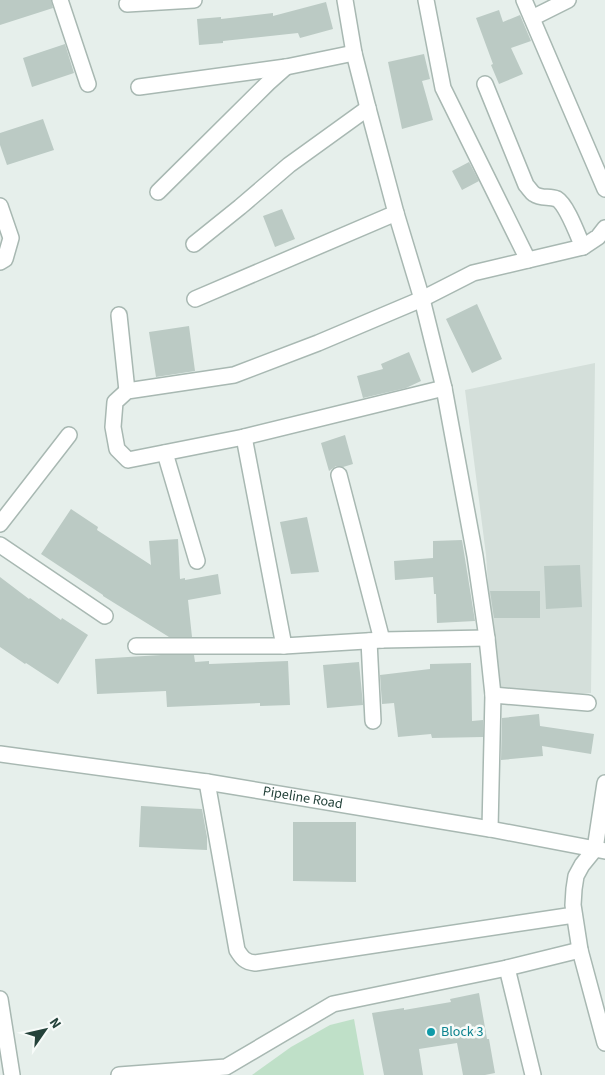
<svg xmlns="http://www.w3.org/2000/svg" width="605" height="1075" font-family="'Source Sans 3',sans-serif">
  <rect width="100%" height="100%" fill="#e6efeb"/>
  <path fill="#d4dfda" d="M595,363l-4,330 -95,5 -10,-143 -21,-165z"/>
  <path fill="#bfe0c8" d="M354,1019l10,56h-112l39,-28 39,-22z"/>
  <path fill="#bbcac4" d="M0,0h51l2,8 -53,17z
    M326,2l7,27 -33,9 -2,-5 -75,8v2l-24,2 -2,-26 24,-2v2l52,-6v3z
    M499,10l4,12 17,-7 11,26 -20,7 12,26 -24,10 -8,-19 2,-1 -17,-46z
    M65,44l9,29 -42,14 -9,-29z
    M424,54l6,25 -8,2 11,39 -31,9 -14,-67z
    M43,119l11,31 -47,15 -7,-20v-12z
    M469,162l10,19 -17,9 -10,-19z
    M282,209l13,30 -20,8 -12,-31z
    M477,304l25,55 -30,14 -26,-54z
    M189,326l6,45 -39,6 -7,-45z
    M409,352l12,29 -15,7 -43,10 -6,-22 26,-7 -2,-5z
    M345,435l8,29 -10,3 -7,-1 -7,5 -8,-28z
    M71,509l27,18 -1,3 54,35 -2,-24 29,-2 2,40 5,-1v2l33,-6 3,20 -33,6 4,37h-23l-66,-41v-1l-62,-41z
    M307,517l12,55 -28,2 -11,-52z
    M462,540l13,81 -38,2 -1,-29h-2l-1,-17 -38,3 -1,-19 39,-3v-17z
    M580,565l2,42 -36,2 -2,-43z
    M0,577l29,22 1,-1 31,22 1,-2 26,17 -30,49 -32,-21 -1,1 -25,-17z
    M490,591h50v27h-46z
    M161,655h33l1,7 14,-1v3l79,-3 2,44 -30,1v-3l-93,4 -1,-16 -69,3 -2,-35z
    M359,662l4,43 -36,3 -4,-43z
    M471,663l1,58 11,-1v17l-51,1 -1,-4 -33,3 -4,-34 -12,1 -2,-29 50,-6v-5z
    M539,714l1,12 54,8 -3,20 -49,-8 1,10 -42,4 1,-42z
    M141,806l61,3 5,28v13l-68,-3z
    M293,822h63v60l-63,-1z
    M479,993l8,46h2l6,34 -10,2h-22l-6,-32 -38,6 4,26h-39l-12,-62 32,-5v2l47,-8 -1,-3z"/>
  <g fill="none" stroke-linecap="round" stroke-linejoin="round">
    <defs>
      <g id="minor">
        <path d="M60,0l28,84"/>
        <path d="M345,0l9,53 14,55 28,105 26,86 22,89 31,168 12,82 6,57 -3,134"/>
        <path d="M426,0l17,88 85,172"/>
        <path d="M524,0l81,189"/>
        <path d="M127,4l67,-4"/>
        <path d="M532,18l36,-18"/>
        <path d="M485,84l41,101c3,3 5,7 8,9 7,5 15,2 23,5 10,6 21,37 26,48"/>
        <path d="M139,87l147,-20 68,-14"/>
        <path d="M158,192l110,-109 18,-16"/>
        <path d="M0,206l11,32 -6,21 -5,3"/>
        <path d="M194,244l46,-37 49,-42 79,-57"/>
        <path d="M195,299l201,-86"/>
        <path d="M119,315l8,76"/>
        <path d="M444,388l-200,49 -116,23 -11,-11 -4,-22 2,-25 12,-11 107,-16 84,-32 104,-44 51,-26 110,-26 15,-10 7,-9"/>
        <path d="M244,437l40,209 98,-6 105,-2"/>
        <path d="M165,453l32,108"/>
        <path d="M339,475l43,165"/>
        <path d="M0,524l69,-89"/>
        <path d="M0,545l105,71"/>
        <path d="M369,641l4,80"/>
        <path d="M136,646h148"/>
        <path d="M493,695l95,8"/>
        <path id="s1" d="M0,754l207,28 283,47 115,22"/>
        <path d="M207,782l30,168c5,8 8,12 18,13l319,-48"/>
        <path d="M605,783l-10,66 -13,16 -6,11 -2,13 -1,16 7,45 25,93"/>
        <path d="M507,968l26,107"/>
        <path d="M0,999l12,76"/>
        <path d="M119,1075l107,-8 107,-63 174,-36 73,-18"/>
      </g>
    </defs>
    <use href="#minor" stroke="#a8b8b2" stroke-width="18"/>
    <use href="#minor" stroke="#fff" stroke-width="15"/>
  </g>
  <circle fill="#0f9aa8" stroke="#f7fbf9" stroke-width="2" cx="431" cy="1032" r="5"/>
  <g text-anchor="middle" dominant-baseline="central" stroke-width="5" stroke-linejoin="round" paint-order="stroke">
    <g font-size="14" fill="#24423a" stroke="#f7fbf9">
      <text stroke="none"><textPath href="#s1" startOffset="306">Pipeline Road</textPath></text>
    </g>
    <g font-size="14" fill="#0d838f" stroke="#f7fbf9" text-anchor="start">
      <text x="441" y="1032">Block 3</text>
    </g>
  </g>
  <g transform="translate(45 1030) rotate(56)" stroke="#f7fbf9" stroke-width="4" paint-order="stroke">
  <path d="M0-4L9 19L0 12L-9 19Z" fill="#24423a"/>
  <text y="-8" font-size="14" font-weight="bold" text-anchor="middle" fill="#24423a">N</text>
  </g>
</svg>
